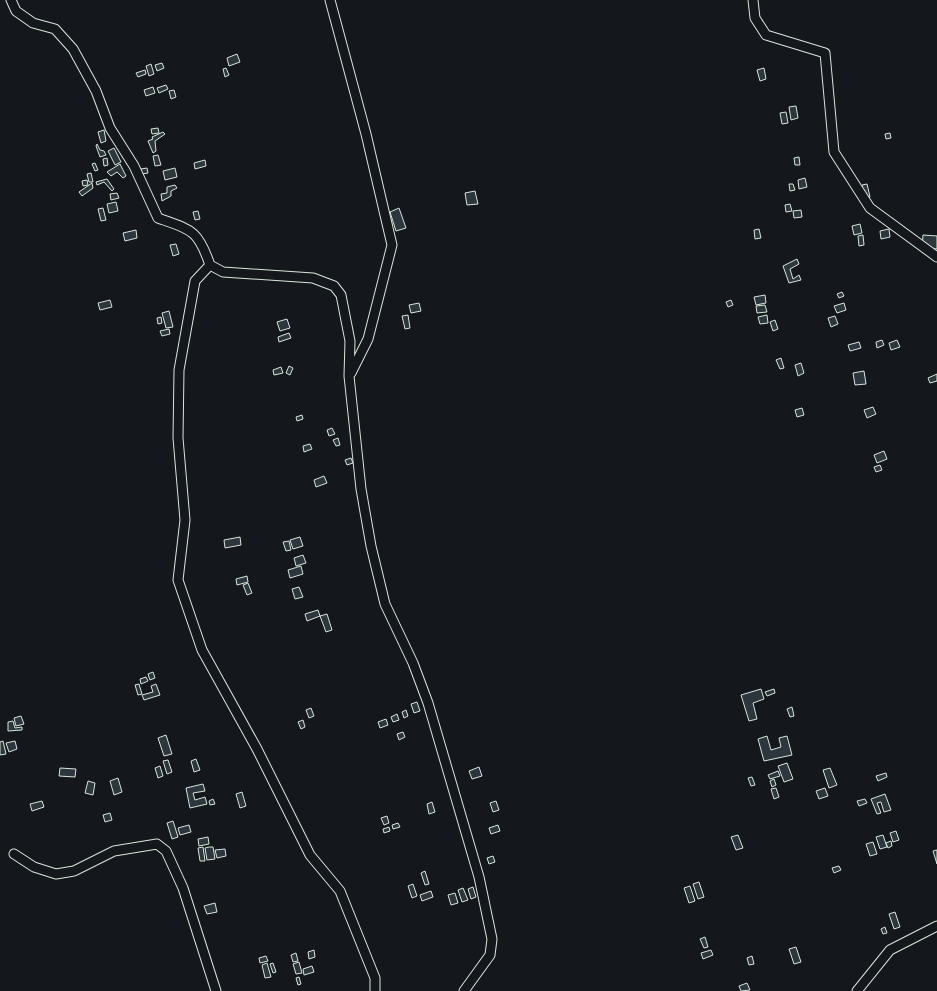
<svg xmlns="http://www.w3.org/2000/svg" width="937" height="991" font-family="Jost,sans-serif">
  <rect width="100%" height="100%" fill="#14181c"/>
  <path fill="#2c363c" stroke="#d8e6dc" d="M237,54l3,8 -11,4 -2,-8z
    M162,63l2,5 -7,3 -2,-6z
    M151,64l3,10 -5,2 -3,-10z
    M226,68l3,7 -4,2 -2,-8z
    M764,68l2,11 -6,2 -3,-11z
    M145,70l1,4 -8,3 -2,-4z
    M166,85l2,4 -9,4 -2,-5z
    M153,87l2,6 -9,3 -2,-6z
    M174,90l2,7 -5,2 -2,-8z
    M796,106l2,12 -7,2 -2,-13z
    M786,112l2,11 -6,1 -2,-11z
    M158,128l1,5 -7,1 -1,-5z
    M104,130l2,11 -5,2 -3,-11z
    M163,132l2,2 -10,7 1,10 -3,2 -5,-12 5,-2 -1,-2z
    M890,133l1,5 -5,1 -1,-5z
    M97,144l3,6 4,1 2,4 -6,2 -4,-11z
    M114,148l7,14 -6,3 -7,-14z
    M158,155l3,10 -6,1 -2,-10z
    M799,157l1,8h-5l-1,-7z
    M107,158l1,7 -4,1 -1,-7z
    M205,160l1,6 -11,3 -1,-6z
    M95,163l3,7 -3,1 -3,-7z
    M120,164l6,12 -3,2 -6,-6 -6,4 -4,-4z
    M147,168l1,5 -6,1 -1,-5z
    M175,168l2,9 -12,3 -2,-9z
    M91,173l2,9h-4l-2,-8z
    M805,178l2,9 -8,2 -1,-9z
    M107,179l7,10 -2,2 -8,-9 -7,3 -1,-3z
    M87,180l1,5 -5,1 -1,-5z
    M92,183l1,5 -11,8 -3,-4z
    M789,184h4l2,6 -5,1z
    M867,184l3,13 -6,1 -2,-13z
    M175,185l2,3 -6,3v5l-9,5 -1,-7 6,-1v-6z
    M475,191l3,13 -11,1 -2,-12z
    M117,193l2,5 -8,2 -1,-6z
    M116,202l2,9 -9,2 -2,-9z
    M790,204l2,7 -6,1 -1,-7z
    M103,208l3,12 -5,1 -3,-12z
    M399,208l7,20 -10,3 -6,-19z
    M801,210l1,7 -8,1 -1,-7z
    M198,211l2,8 -5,1 -2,-8z
    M860,224l2,9 -8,2 -2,-9z
    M759,229l2,9 -6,1 -1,-9z
    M889,229l1,8 -9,2 -1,-8z
    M136,230l1,8 -12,3 -2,-8z
    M863,235l1,10 -5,1 -1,-10z
    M923,235l14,1v13l-15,-1z
    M176,244l3,10 -6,2 -3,-11z
    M797,259l2,5 -9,5 3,10 6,-4 2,5 -12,3 -6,-17z
    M842,292l2,4 -5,2 -2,-4z
    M765,295l1,8 -10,2 -2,-8z
    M110,300l2,7 -12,3 -2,-7z
    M731,300l2,5 -5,2 -2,-5z
    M419,303l2,8 -10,2 -2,-8z
    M844,303l2,7 -9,3 -3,-7z
    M765,305l2,7 -10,1 -1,-7z
    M169,311l4,16 -7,1 -4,-15z
    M408,315l2,13 -5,1 -3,-13z
    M767,315l1,8 -8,1 -2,-7z
    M835,316l3,8 -7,3 -3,-9z
    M161,317l1,6 -4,1 -1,-6z
    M287,319l3,9 -10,3 -3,-9z
    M775,320l3,9 -5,2 -3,-9z
    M169,329l1,5 -8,2 -2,-5z
    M289,333l2,5 -12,4 -1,-5z
    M882,340l2,5 -7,3 -1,-6z
    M897,340l3,7 -9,3 -2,-7z
    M859,342l2,6 -11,3 -2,-6z
    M781,358l3,10 -4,1 -4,-9z
    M801,363l3,10 -6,3 -3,-11z
    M289,366l4,2 -3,7 -4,-2z
    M281,367l2,6 -9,2 -1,-5z
    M864,371l2,13 -11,1 -2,-12z
    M937,374v7l-7,2 -2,-5z
    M873,407l3,7 -9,4 -3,-8z
    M802,408l2,7 -7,2 -2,-7z
    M302,415l1,4 -6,2 -1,-4z
    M332,428l3,6 -6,2 -2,-6z
    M338,438l2,7 -4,1 -3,-6z
    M310,444l2,5 -8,3 -1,-6z
    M884,451l3,8 -10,4 -3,-8z
    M351,458l2,5 -6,2 -2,-5z
    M880,465l2,5 -6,2 -2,-5z
    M324,476l3,7 -11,4 -2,-7z
    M240,537l1,8 -16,3 -1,-8z
    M300,537l3,9 -10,3 -3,-9z
    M289,541l2,9 -5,1 -3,-9z
    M303,555l3,8 -10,3 -2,-8z
    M301,566l2,8 -13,4 -2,-8z
    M247,576l1,6 -11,3 -1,-6z
    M248,583l4,10 -5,2 -4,-10z
    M299,587l4,10 -8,2 -3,-10z
    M318,610l2,6 -13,5 -2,-7z
    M327,614l5,16 -6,2 -6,-16z
    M153,672l2,6 -5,2 -2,-6z
    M146,677l2,4 -7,3 -1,-5z
    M139,684l3,10 -4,1 -3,-10z
    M156,684l4,11 -16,5 -2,-5 11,-3 -2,-6z
    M761,689l3,10 -11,4 4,16 -8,2 -8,-26z
    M774,689l1,4 -8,3 -2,-4z
    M417,702l3,9 -6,2 -3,-9z
    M792,707l2,9 -4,1 -3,-8z
    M311,708l3,8 -5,2 -3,-8z
    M406,710l2,6 -4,2 -2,-6z
    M397,714l2,6 -6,2 -2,-5z
    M21,716l3,8 -8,2 -2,-8z
    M386,719l2,6 -8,3 -2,-6z
    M303,720l2,7 -4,2 -3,-7z
    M13,721l2,7 7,-1v3l-14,1v-9z
    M403,732l2,5 -6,3 -2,-6z
    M166,735l6,19 -8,2 -6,-18z
    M767,736l4,14 10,-3 -2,-9 8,-2 5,19 -28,6 -6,-22z
    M3,741l3,13 -6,1v-13z
    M15,741l2,8 -8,3 -3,-9z
    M196,759l4,11 -6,2 -3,-11z
    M168,760l4,12 -5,2 -4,-13z
    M787,763l6,16 -9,3 -6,-16z
    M160,766l3,10 -5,2 -3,-10z
    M479,767l3,9 -10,3 -3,-8z
    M60,768l16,1 -1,8 -16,-1z
    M830,768l7,17 -8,3 -6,-18z
    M778,771l2,5 -10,3 -2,-4z
    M886,773l1,4 -9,4 -2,-5z
    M752,777l3,8 -4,1 -3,-8z
    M118,778l4,14 -8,3 -4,-14z
    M774,779l2,6 -4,2 -2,-6z
    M88,781l7,2 -2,12 -8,-2z
    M203,784l2,7 -12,2 2,7 10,-3 2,7 -17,4 -4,-20z
    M776,788l3,9 -5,2 -3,-10z
    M825,788l3,8 -9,3 -3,-8z
    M242,792l4,14 -6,2 -4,-14z
    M885,794l6,16 -7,2 -3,-10 -4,1 4,10 -4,1 -6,-15z
    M213,799l2,5 -5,1 -1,-4z
    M865,799l2,4 -8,3 -2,-5z
    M42,801l2,6 -12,4 -2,-7z
    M496,801l3,9 -6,2 -3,-9z
    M432,802l3,10 -6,2 -2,-10z
    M110,813l2,7 -7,2 -2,-7z
    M387,816l2,7 -5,2 -3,-7z
    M173,821l5,16 -6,2 -5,-16z
    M398,823l2,4 -7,2 -1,-4z
    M189,825l2,7 -11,3 -2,-7z
    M498,825l2,6 -9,3 -2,-6z
    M389,827l1,4 -6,2 -1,-4z
    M896,831l3,9 -6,2 -3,-9z
    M738,835l5,13 -7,2 -5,-13z
    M883,835l4,12 -7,2 -4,-12z
    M208,837l1,7 -10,2 -1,-7z
    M891,841l1,5 -4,2 -2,-5z
    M873,842l4,12 -7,2 -4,-12z
    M203,847l2,14h-5l-2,-13z
    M209,847h4l2,12 -8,1 -2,-12z
    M225,849l1,7 -9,2 -2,-8z
    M937,850v14l-4,-13z
    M493,856l2,6 -6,2 -2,-6z
    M839,866l2,4 -7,3 -2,-5z
    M425,871l4,13 -4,1 -4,-12z
    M699,882l5,15 -6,2 -5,-15z
    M413,884l4,12 -5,2 -4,-12z
    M690,886l5,15 -6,2 -5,-15z
    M473,887l3,10 -5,2 -3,-10z
    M463,888l5,12 -6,2 -4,-12z
    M431,891l2,6 -11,4 -2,-6z
    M455,893l3,10 -7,2 -3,-10z
    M215,903l2,9 -10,2 -3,-8z
    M895,912l5,15 -6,2 -5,-15z
    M885,927l2,6 -4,1 -2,-5z
    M705,937l3,10 -4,1 -4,-9z
    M796,947l5,15 -7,2 -5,-15z
    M314,950l1,7 -6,2 -1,-7z
    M711,950l2,5 -10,4 -2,-6z
    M296,953l2,8 -5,1 -2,-7z
    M266,956l2,5 -8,2 -1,-5z
    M752,956l2,8 -5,1 -2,-7z
    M299,962l3,11 -6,1 -3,-10z
    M267,963l4,14 -6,1 -3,-13z
    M273,963l3,9 -3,1 -3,-9z
    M312,966l2,6 -10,3 -1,-6z
    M299,977l2,7 -3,1 -2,-7z
    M747,983l3,7 -9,1 -2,-5z"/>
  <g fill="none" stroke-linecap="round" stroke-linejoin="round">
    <defs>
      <path id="minor" d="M11,0l5,11 17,12 22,6 18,20 23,42 14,37 24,38 24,52c34,12 40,12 52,47l13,7 90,6 21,8 7,9 9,46 -1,35 12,113 10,57 14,58 28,59 15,40 51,174 13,62 -2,16 -26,36
        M330,0l36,134 26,111 -24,94 -17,34
        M753,0l2,18 11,17 59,18 9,99 36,56 67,49
        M210,265l-15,16 -16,89 -1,68 7,82 -7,60 24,70 55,99 53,106 30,36 35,87v13
        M14,854l20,13 22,7 18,-3 40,-20 43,-7 9,7 17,37 33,103
        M857,991l33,-41 47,-24"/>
    </defs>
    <use href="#minor" stroke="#d8e6dc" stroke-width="11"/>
    <use href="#minor" stroke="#14181c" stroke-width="9"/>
  </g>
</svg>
